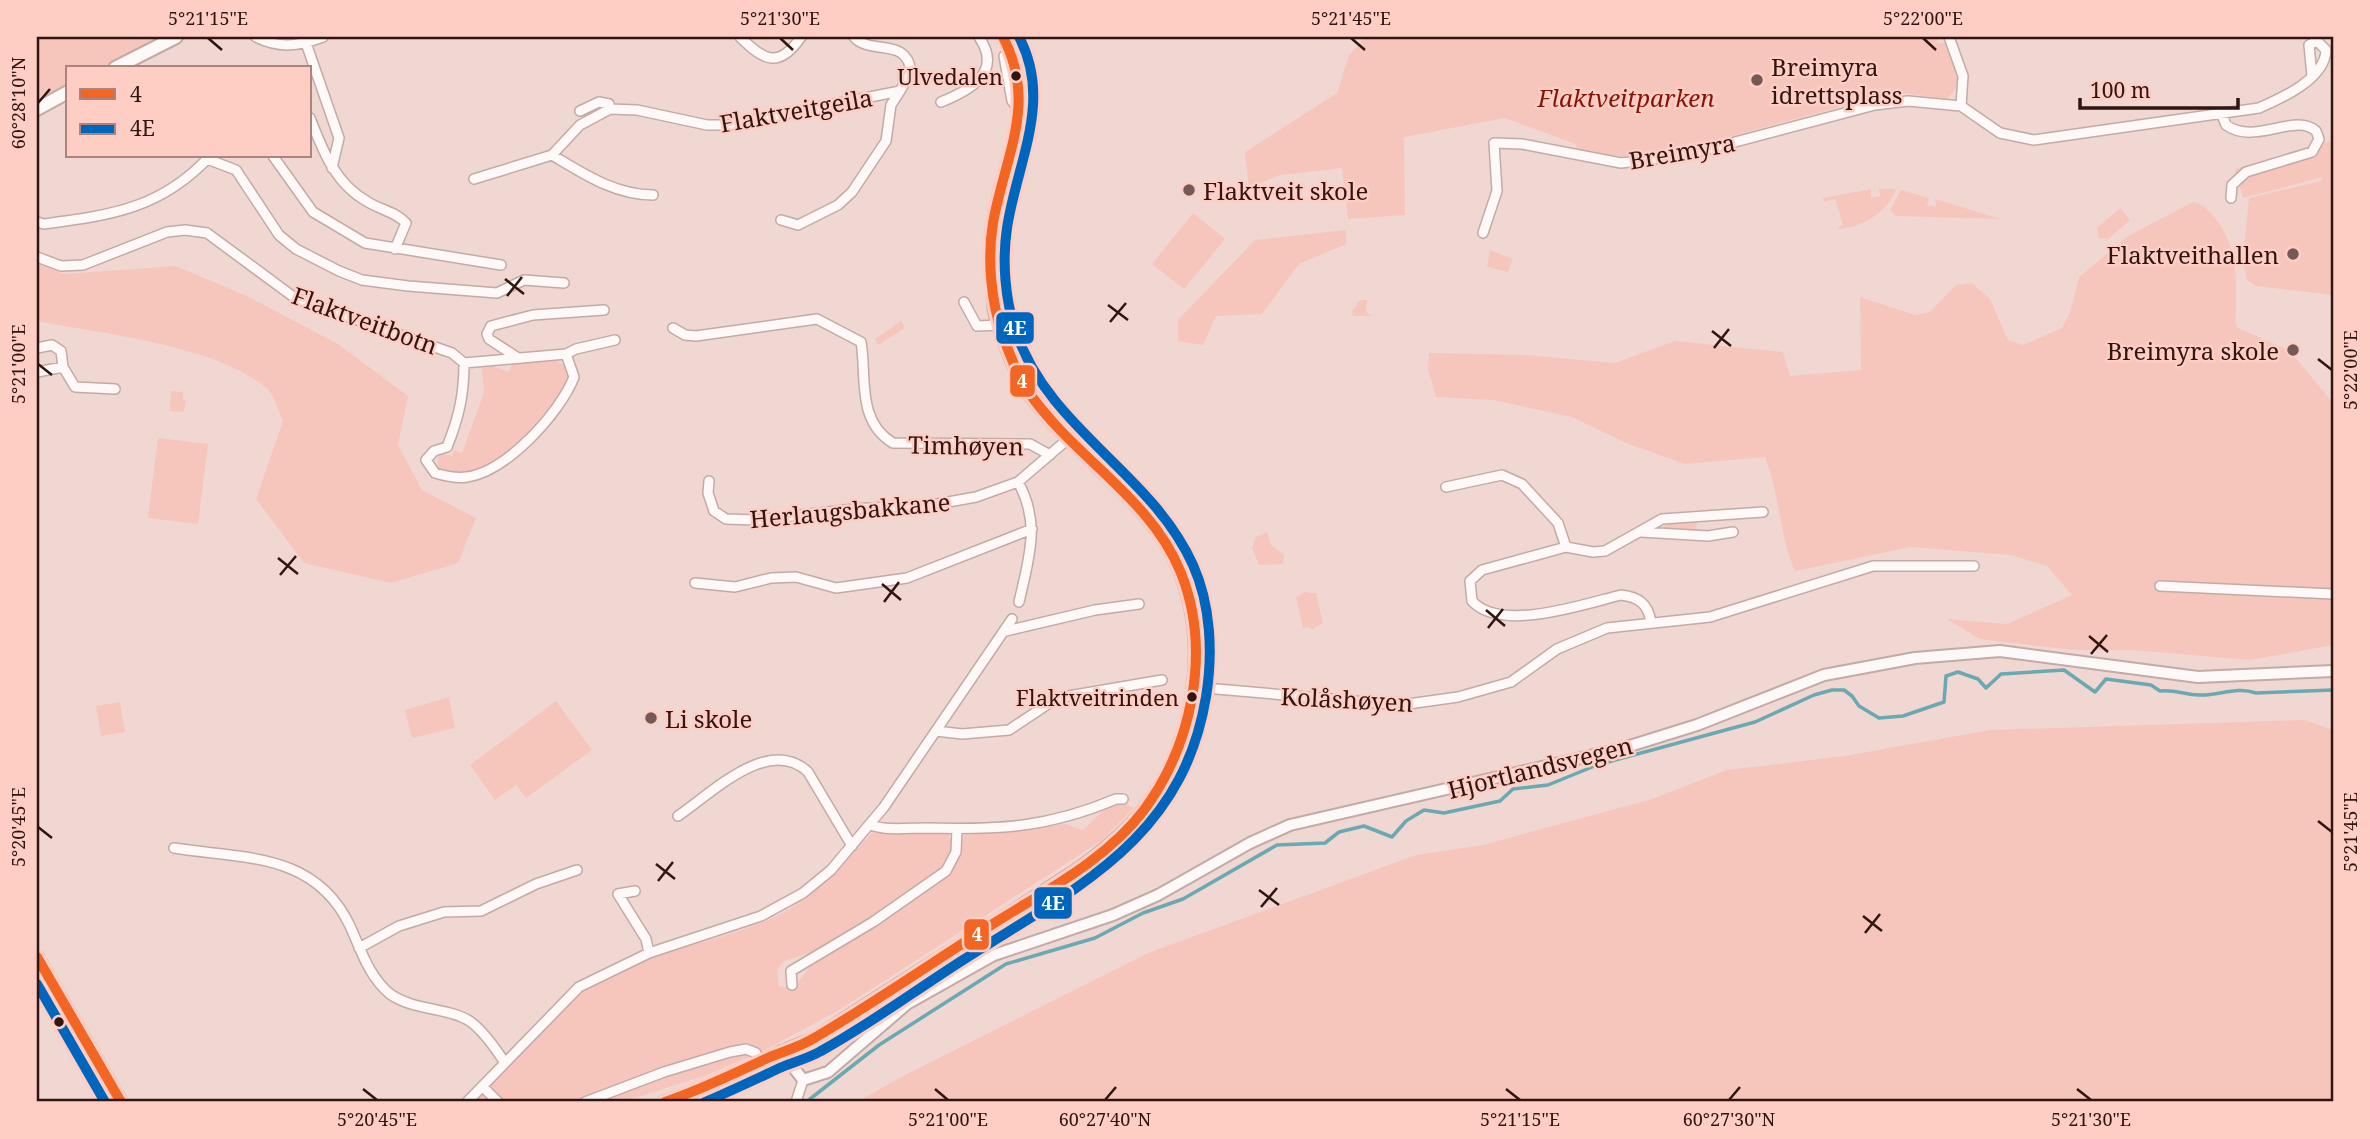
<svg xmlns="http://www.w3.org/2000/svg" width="2370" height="1139" font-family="'Noto Serif',serif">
  <rect width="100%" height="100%" fill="#f1d7d2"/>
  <path fill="#f6c6bd" d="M37,37h150l-69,31h-50v23l-31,15z
    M1365,37h571l2,6h7l10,23 3,20 -11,13 -51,-7 -213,57 -51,8 -55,-5 -1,-8 -71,-26 -101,19 1,78 -57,4 -6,-51 -62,7 -31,13 -4,-36 92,-59 12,-38z
    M2333,140v155l-77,-9 -9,-6 -4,-19 6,-63 72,-17 2,-4 -80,21 -8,-29z
    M1871,189v9l10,-2 -3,-7h18c-9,24 -34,39 -59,40l6,-4 -8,-26 -11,3 -1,-4z
    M1901,190l28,8 -2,7 9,2 -1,-8 66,20 -105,-3 -6,-6z
    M2193,202c19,3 37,36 40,54 5,22 2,48 3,71l54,24 43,52v242l-83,15 -118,-10h-59l-93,-11 -33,-20 60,5 65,-29 -25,-29 -36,-11 -100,-8 -116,24c-16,-36 -15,-77 -30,-114l-80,7 -59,-21 -54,-26 -79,-17 -57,-3 -8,-27 1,-17 97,2 89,8 60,-22 108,11 7,24 71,-6 -1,-73 55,18 15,-3 26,-27 16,-2 18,16 18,41 15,5 39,-17 8,-15 9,-36 49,-41z
    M2120,208l10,12 -22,19 -9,-1 -2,-10z
    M1193,213l32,26 -41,50 -32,-25z
    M1346,230v14l-47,20 -37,50 -46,2 -13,29 -25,-4v-21l77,-80z
    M1490,250l23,9 -5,13 -21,-5z
    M37,263l27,11 112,-8 73,31 89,47 70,52 -10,49 24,45 54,28 -18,45 -67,20 -87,-20 -48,-64 27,-78c-4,-9 -9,-27 -17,-33 -50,-43 -164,-54 -229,-67z
    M1360,300h7l-1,12 5,4h-18l-1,-5z
    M901,321l4,7 -27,17 -3,-6z
    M555,360l15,8c2,39 -93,129 -132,100v-11l5,-3 9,2 2,-6 8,3 22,-61 -2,-24 10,-2 17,6 3,-8z
    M171,391l12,1v7l3,1 -2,12 -14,-1z
    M158,438l50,6 -10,80 -50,-6z
    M1697,517l-1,16 -32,-2 1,-9z
    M1267,532l4,13 13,10 -1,9 -24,1 -7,-17 4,-11z
    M1307,591l2,2h7l7,30 -12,7 -1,-3 -7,1 -7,-31z
    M449,697l6,31 -43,10 -7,-28z
    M556,701l36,49 -66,48 -10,-13 -21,15 -25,-35z
    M120,702l5,30 -24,4 -5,-30z
    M2305,720l28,10v372h-1476l46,-26 245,-123 268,-98 67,-10 169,-46 75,-29 118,-14 145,-26z
    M1121,802l13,6 -33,33 -262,169 -72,39 -60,26 -85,27h-150c38,-36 77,-92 121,-118 54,-33 122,-40 179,-66 41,-18 71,-55 101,-86l75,2 5,12 -5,19 -77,54 -48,30 -39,12 -7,9 2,16 14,3 22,-29 133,-85 8,-13 8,-27 101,-11 18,6 24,-23z"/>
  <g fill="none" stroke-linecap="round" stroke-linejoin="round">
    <path stroke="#68a9b3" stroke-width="3.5" d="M810,1099l69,-54 127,-81 89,-26 48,-25 40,-14 94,-54 48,-2 14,-11 25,-6 28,11 14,-16 18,-11 20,3 56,-12 13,-12 35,-4 49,-20 158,-43 59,-27 18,-5h12l8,6 7,10 20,12 24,-2 41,-14 2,-26 12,-4 20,7 8,9 15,-14 63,-4 31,22 11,-13 45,6 9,6c15,-2 25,4 39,4 20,1 37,-9 57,-2l77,-3"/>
    <defs>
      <path id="minor" d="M256,37c24,12 42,9 67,0
        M740,37c24,24 39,32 61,0
        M306,43l33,95 -7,30
        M1012,50l-8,6 8,45 9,11
        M941,102c30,-12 62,-30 38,-65
        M1961,106l39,27 34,7 225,-32c23,-10 66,-29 67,-58l-9,-9 -8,4 3,31
        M580,111l19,-9 10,2 1,5
        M2222,115l4,10c29,21 69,-13 90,6l3,8 -7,13 -66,20 -14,13 -1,13
        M310,118c13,33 25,66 58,84 13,8 28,10 38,21l-11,26
        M552,155c32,19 63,40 101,40
        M273,156l40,56 52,31 136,22
        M207,159l29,11 43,65 17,14 43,22 23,9 46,6 89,7 27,-13 40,3
        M474,179l78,-24 28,-30 30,-16 27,1 70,15h22l171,-34 11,-19c-4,-36 -40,-16 -57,-35
        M781,220l17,5 40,-20 14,-13 34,-51 5,-36 9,-14
        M37,222l7,2c67,-9 117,-15 166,-68
        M1483,233l14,-42 -3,-48 28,1 99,19 65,-8 189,-50 33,-4 53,5 2,-30 -14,-39
        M37,257l24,9 22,-1 84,-33 18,-2 22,3 88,65 157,55 12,10 102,-9 10,-5 39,-9
        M964,302l13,24 23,-1
        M673,328l12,7 11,1 121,-17 44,23c6,34 -5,79 32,101l137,1 20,11
        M37,348l15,-3 9,6 2,16
        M518,358l-29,-19 -2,-5 4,-8 42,-11 71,-5
        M464,363c0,32 -5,54 -17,84l-13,4 -8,9 9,13c10,3 21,6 32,4 40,-6 93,-64 107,-100l-8,-23
        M37,372l26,-5 12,20 40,2
        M709,481l-1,12 6,18 12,8 29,1 99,-11 83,-5 39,-7 42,-15 50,-43
        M1018,482c23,41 11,76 1,120
        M1446,487l56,-12 20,9 36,39 8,24
        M1641,532l67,4 25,-4
        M695,583l40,4 36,-9 25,-1 40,11 71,-10 125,-49
        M2160,586l173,8
        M1651,622c-3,-18 -12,-25 -30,-27 -37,9 -120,38 -149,6l-2,-20 12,-11 84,-23 27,5 12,-1 57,-32 101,-7
        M1006,631l89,-21 44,-6
        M1193,687l208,18 57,-8 53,-15 46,-33 50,-21 103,-11 163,-51h101
        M936,731l26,3 47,-4 48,-32 105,-18
        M678,816c34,-23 91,-81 130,-44l44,74
        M871,825c16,6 37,3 54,3 74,2 122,0 191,-29h7
        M174,848c70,11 141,4 176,78 11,24 19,51 40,68 24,17 59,13 81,28 13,10 25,27 34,41
        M635,891l-17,3 28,45 3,14
        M359,948l40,-22 45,-14 37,-1 55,-27 41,-14
        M792,985l-1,-14 82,-49 73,-51 10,-19 1,-23
        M483,1087l15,15
        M467,1102l112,-115 70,-34 112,-37 42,-23 28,-23 53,-63 128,-188
        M585,1102l79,-30 66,-20 16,-3 10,4
        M796,1102l7,-22"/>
      <path id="tertiary" d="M781,1051l22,29 25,-8 79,-68 87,-49 119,-40 45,-20 92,-52 40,-18 330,-76 77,-24 127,-50 91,-17 85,-7 198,26 135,-6"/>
      <path id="secondary" d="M115,68l61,-31
        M37,109l31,-17
        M37,957l84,145
        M665,1102c51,-16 97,-44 147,-62l264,-169c24,-17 48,-36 67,-60 57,-71 73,-190 22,-269 -36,-56 -94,-92 -133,-145 -17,-23 -27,-54 -36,-82 -3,-9 -2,-21 -3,-32 -1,-18 -3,-39 0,-58 9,-62 51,-130 10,-188"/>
    </defs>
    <use href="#minor" stroke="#c3aaa5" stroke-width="12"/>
    <use href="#tertiary" stroke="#c3aaa5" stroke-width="14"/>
    <use href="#secondary" stroke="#c3aaa5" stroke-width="16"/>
    <use href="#minor" stroke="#fdf9f8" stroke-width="9"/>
    <use href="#tertiary" stroke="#fdf9f8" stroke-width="10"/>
    <use href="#secondary" stroke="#fdf9f8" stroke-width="12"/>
    <defs>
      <path id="bus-1" d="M37,957l84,145
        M665,1102c36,-12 70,-29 105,-45 15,-6 32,-11 46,-20 61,-36 120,-77 180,-115 51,-32 111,-63 148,-112 48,-65 68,-159 37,-237 -30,-75 -106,-115 -151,-179 -12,-17 -20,-38 -27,-58 -12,-34 -16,-77 -10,-113 12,-68 45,-119 10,-186"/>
      <path id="bus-2" d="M37,984l68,118
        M705,1102c26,-11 51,-23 77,-35 12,-5 27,-9 39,-16 49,-27 95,-61 142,-91 112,-72 219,-119 243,-263 7,-43 5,-92 -13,-132 -42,-93 -143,-134 -177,-233 -11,-32 -14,-71 -9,-104 10,-66 46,-127 12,-191"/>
    </defs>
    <use href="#bus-1" stroke="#fecec5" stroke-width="16"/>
    <use href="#bus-2" stroke="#fecec5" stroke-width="16"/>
    <use href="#bus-1" stroke="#f26522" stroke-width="10"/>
    <use href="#bus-2" stroke="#0065bd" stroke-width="10"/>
  </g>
  <path fill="none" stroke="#311511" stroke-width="2.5" d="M208,38l14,12M780,38l13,12M1351,38l14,12M1923,38l13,12M38,103l12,-14M505,279l19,15M507,296l15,-19M1108,305l20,15M1110,322l16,-19M1712,331l19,15M1714,348l15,-19M2318,359l14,11M38,364l14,11M278,558l20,16M280,575l16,-19M882,584l19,16M884,602l15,-20M1486,610l19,16M1488,628l15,-19M2089,636l19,16M2091,654l16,-19M2318,821l14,11M38,827l14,11M656,864l19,15M658,881l15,-19M1259,890l20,15M1261,907l16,-19M1863,916l19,15M1865,933l15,-19M363,1089l14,11M935,1089l13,11M1506,1089l14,11M2077,1089l14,11M1105,1100l11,-13M1729,1100l11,-13"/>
  <g fill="#311511" stroke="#fecec5" stroke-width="2.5">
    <circle cx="1016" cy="76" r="6"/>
    <circle cx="1192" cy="697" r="6"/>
    <circle cx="59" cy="1022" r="6"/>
  </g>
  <g fill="#745955" stroke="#fecec5" stroke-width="2.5">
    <circle cx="1757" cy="80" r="7"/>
    <circle cx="1189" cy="190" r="7"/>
    <circle cx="2293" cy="254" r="7"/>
    <circle cx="2293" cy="350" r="7"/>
    <circle cx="651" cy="718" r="7"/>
  </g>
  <g text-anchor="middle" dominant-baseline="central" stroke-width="5" stroke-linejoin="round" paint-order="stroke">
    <g font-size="22" fill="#311511" stroke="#fecec5" text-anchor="end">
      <text x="1003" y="76">Ulvedalen</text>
      <text x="1179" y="697">Flaktveitrinden</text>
    </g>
    <g font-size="24" fill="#311511" stroke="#fecec5" text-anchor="start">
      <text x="1771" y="66">Breimyra<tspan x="1771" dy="28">idrettsplass</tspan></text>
      <text x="1203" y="190">Flaktveit skole</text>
      <text x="2279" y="254" text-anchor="end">Flaktveithallen</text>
      <text x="2279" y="350" text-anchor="end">Breimyra skole</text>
      <text x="665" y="718">Li skole</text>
    </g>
    <g font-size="24" font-style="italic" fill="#861406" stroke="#fecec5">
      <text x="1626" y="97">Flaktveitparken</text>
    </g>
    <g font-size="24" fill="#311511" stroke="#fecec5">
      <text transform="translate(796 110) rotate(-10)">Flaktveitgeila</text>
      <text transform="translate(1682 151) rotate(-10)">Breimyra</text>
      <text transform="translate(365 320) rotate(20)">Flaktveitbotn</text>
      <text transform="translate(966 445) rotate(1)">Timhøyen</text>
      <text transform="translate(850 510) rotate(-5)">Herlaugsbakkane</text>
      <text transform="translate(1347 699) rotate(3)">Kolåshøyen</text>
      <text transform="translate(1540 767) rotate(-14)">Hjortlandsvegen</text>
    </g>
  </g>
  <g stroke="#fecec5" stroke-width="2.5">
    <rect x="995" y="311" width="40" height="34" rx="7" fill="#0065bd"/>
    <rect x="1009" y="364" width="27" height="34" rx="7" fill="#f26522"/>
    <rect x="1033" y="886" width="40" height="34" rx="7" fill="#0065bd"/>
    <rect x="963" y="918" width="27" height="33" rx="7" fill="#f26522"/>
  </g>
  <g font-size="19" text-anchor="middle" font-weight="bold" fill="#fff">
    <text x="1015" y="335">4E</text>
    <text x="1022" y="388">4</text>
    <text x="1053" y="910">4E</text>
    <text x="977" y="941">4</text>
  </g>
  <rect width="2370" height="1139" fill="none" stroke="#fecec5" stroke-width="77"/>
  <rect x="66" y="66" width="245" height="91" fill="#fecec5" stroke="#ac847d" stroke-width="2"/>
  <rect x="80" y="89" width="35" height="10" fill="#f26522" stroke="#ac847d" stroke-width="2"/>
  <text x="130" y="102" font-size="21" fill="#311511">4</text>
  <rect x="80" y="124" width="35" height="10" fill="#0065bd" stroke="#ac847d" stroke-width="2"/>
  <text x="130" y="136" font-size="21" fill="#311511">4E</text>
  <path d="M2080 98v10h158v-10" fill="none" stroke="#311511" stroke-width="3.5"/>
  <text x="2090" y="98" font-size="21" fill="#311511" stroke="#fecec5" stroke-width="5" paint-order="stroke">100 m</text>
  <rect x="38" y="38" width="2294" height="1062" fill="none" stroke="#311511" stroke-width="2.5"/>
  <g font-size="18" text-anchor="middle" fill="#311511">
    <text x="208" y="25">5°21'15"E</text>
    <text x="780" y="25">5°21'30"E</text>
    <text x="1351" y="25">5°21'45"E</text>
    <text x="1923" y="25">5°22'00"E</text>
    <text transform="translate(19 103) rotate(-90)" y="6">60°28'10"N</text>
    <text transform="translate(19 364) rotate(-90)" y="6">5°21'00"E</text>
    <text transform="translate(2351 370) rotate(-90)" y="6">5°22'00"E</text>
    <text transform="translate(19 827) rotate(-90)" y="6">5°20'45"E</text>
    <text transform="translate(2351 832) rotate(-90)" y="6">5°21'45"E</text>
    <text x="377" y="1126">5°20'45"E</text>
    <text x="948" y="1126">5°21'00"E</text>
    <text x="1105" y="1126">60°27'40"N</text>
    <text x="1520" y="1126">5°21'15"E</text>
    <text x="1729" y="1126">60°27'30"N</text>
    <text x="2091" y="1126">5°21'30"E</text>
  </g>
</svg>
